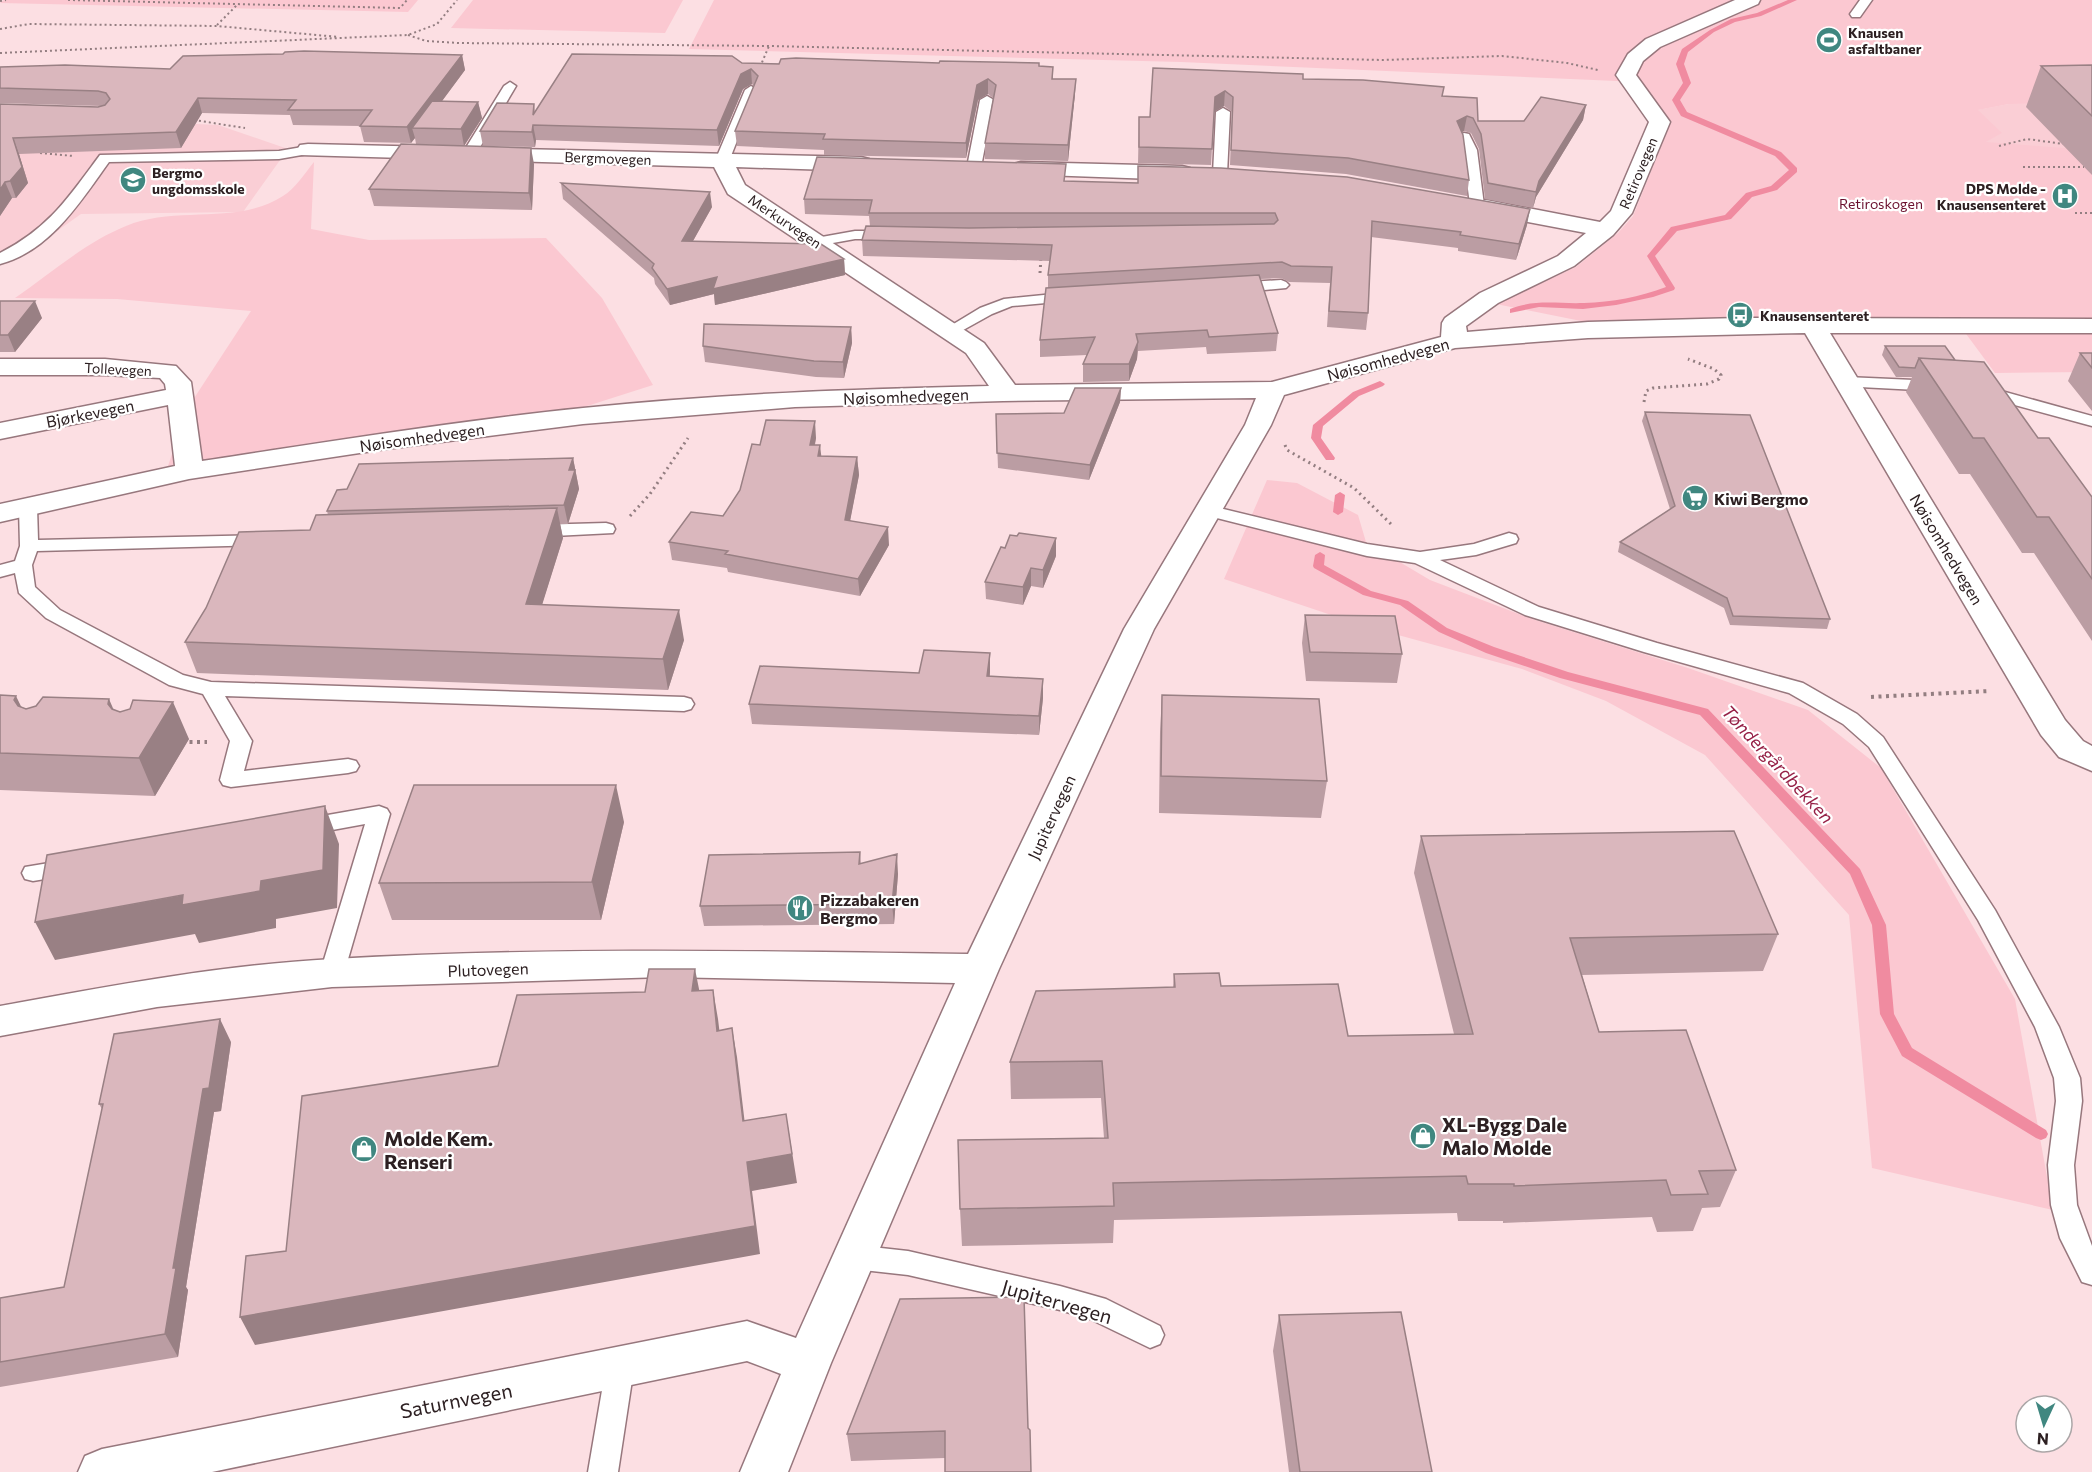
<svg xmlns="http://www.w3.org/2000/svg" width="2092" height="1472" font-family="Commissioner,sans-serif">
  <rect width="100%" height="100%" fill="#fcdfe3"/>
  <path fill="#faced5" d="M2092,103v147l-107,-108 16,-9 -24,-23 32,-6z
    M0,115l218,10 70,24 -45,63 -162,2 -62,44 -19,7z"/>
  <path fill="#fbc8d1" d="M4,0h414l-10,12 -408,-9z
    M473,0h210l-18,33 -214,-5z
    M714,0h1378v103l-83,1 -31,6 24,23 -16,9 90,7 16,26v197l-97,1 -40,-54 -364,4 -95,-19 80,-37 42,-34 15,-17 38,-94 -31,-40 -459,-20 -492,-13z
    M314,162l-3,67 58,11 177,-2 56,60 51,87 -69,22 -218,28 -202,43 23,-69 64,-98 -134,-12 -102,-1c35,-24 71,-56 111,-72 50,-21 111,0 157,-30 12,-7 22,-23 31,-34z
    M1267,480l30,3 61,32 8,27 64,38 102,39 156,49 120,42 73,58 134,231 38,211 -181,-42 -23,-253 -144,-160 -99,-54 -84,-32 -164,-45 -134,-45z"/>
  <g fill="none" stroke-linecap="round" stroke-linejoin="round">
    <path fill="#f08ba0" fill-rule="evenodd" d="M1788,0h9l-36,16 -26,6 -21,10 -26,20 -4,12 7,19 -11,17 7,12 94,40 16,16v4l-20,18 -25,7 -21,22 -54,12 -22,25 20,32 -1,2 -21,7 -37,8 -33,4 -44,-2 -29,6v-4c25,-10 47,-5 74,-6 28,-1 56,-6 82,-16l-19,-31 24,-29 54,-12 21,-22 25,-7 18,-16 -14,-14 -94,-40 -9,-16 11,-17 -7,-19 6,-15 28,-19 21,-11 26,-6z
      M1380,381l5,3 -2,2 -24,10 -36,30 -2,12 14,20 -1,2h-8l-15,-22 2,-13 40,-33z
      M1340,492l5,3 -2,17 -5,3 -5,-3 2,-17z
      M1320,552l5,3 -1,10 47,26 37,10 39,27 47,19 74,25 140,37 152,160 26,56 8,89 18,34 134,82 2,4 -2,4 -5,2 -5,-2 -134,-82 -22,-42 -8,-89 -22,-51 -150,-159 -140,-37 -74,-25 -47,-21 -39,-27 -37,-10 -49,-27 -1,-2 2,-11z"/>
    <defs>
      <path id="service" d="M1860,0h12l-12,17h-8l-2,-3z
        M510,82l6,4 -40,68 -7,4 -5,-1 -2,-3 42,-68z
        M751,86l6,4 -28,71 -2,3h-10l-2,-3 30,-71z
        M987,96l7,4 -13,67 -7,4 -7,-4 13,-67z
        M1223,108l7,4 -3,62 -7,4 -7,-4 3,-62z
        M1464,133l5,1 8,16 7,55 -7,4 -7,-4 -7,-55 -6,-13z
        M308,146l5,1 2,3 -2,3 -34,6 -170,3c-28,39 -59,89 -109,102v-11c49,-25 68,-55 100,-98l179,-4z
        M855,231h38l7,4 -7,4h-38l-39,7 -7,-4 7,-4z
        M1281,280l5,2 3,3 -3,3 -52,5 -8,-5 8,-5z
        M1074,292l8,5 -3,3 -67,6 -20,8 -36,20 -6,2 -8,-5 38,-23 24,-9z
        M1846,377l91,4 8,5 -8,5 -97,-5 -2,-4 2,-4z
        M1980,385l112,31v10l-118,-32 -2,-4z
        M28,502l6,1 3,4 1,33 232,-5 2,4 -2,4 -7,2 -226,6 -5,14 3,22 25,23 123,65 28,7 473,15 7,2 3,5 -3,5 -7,2 -459,-15 27,45 -8,30 104,-12 8,2 3,5 -3,5 -8,2 -117,14 -8,-2 -3,-5 10,-39 -27,-47 -34,-9 -123,-67 -27,-25 -4,-20 -15,4v-12l15,-4 5,-15 -1,-39 3,-4z
        M1207,505l160,39 53,8 54,-8 35,-11 7,2 2,4 -2,4 -40,12 -36,5 99,47 118,36 146,40 54,31 26,23 112,173 64,117 21,51 2,23 -8,64 3,40 15,41v39l-10,-3 -22,-44 -9,-33 -3,-40 8,-64 -2,-23 -19,-51 -57,-107 -109,-173 -26,-23 -54,-31 -145,-41 -119,-37 -110,-52 -48,-7 -166,-42 -3,-4 3,-4z
        M606,523l7,2 2,4 -2,4 -79,4 -7,-2 -2,-4 2,-4 7,-2z
        M379,806l8,3 3,5 -46,159 -4,6 -8,3 -8,-3 -4,-6 45,-149 -60,11 -8,-2 -3,-6 3,-6 8,-2z
        M73,859l8,2 3,6 -3,6 -48,8 -8,-2 -3,-6 3,-6z
        M854,1245l54,6 152,35 46,13 54,27 4,9 -4,9 -10,4 -60,-29 -30,-9 -152,-35 -54,-6 -10,-3 -4,-9 4,-9z
        M620,1354l10,4 4,9 -16,105h-30l18,-105 4,-9z"/>
      <path id="minor" d="M1735,0h25l-2,4 -98,43 -17,14 -7,14 34,47 -38,91 -19,22 -39,31 -76,37 -32,23 1,6 121,-10 151,-4 353,1v14h-262l235,387 18,21 9,5v25l-33,-14 -18,-22 -236,-402 -217,5 -133,10 -171,47 -13,30 -117,204 -155,340 -168,394 -43,109h-48l41,-98 -34,-13 -535,111h-134l7,-16 17,-7 645,-128 49,17 159,-355 -291,-6 -332,10 -175,20 -157,29v-30c110,-20 221,-41 333,-47 212,-12 424,-8 635,-5l156,-325 121,-204 11,-27 -253,3 -208,6 -212,17 -197,25 -197,30 -189,43v-18l175,-38 -7,-61 -168,34v-16l166,-33 -1,-6 -5,-6 -55,-3h-105v-16h105l71,7 15,16 11,79c126,-19 253,-40 381,-53 135,-14 270,-19 406,-22l-23,-33 -238,-159 -14,-27 -414,-12 -3,-5 3,-5 8,-1 553,13 8,2 3,5 -3,5 -8,2 -125,-4 9,18 239,158 31,42 257,-3 169,-45 1,-14 3,-5 35,-25 78,-37 28,-23 -100,-19 -8,-2 -3,-5 3,-5 8,-2 114,22 11,-11 38,-89 -33,-47 12,-21 18,-15z
        M1021,162l161,4 8,2 3,5 -3,5 -8,2 -169,-6 -3,-5 3,-5z"/>
    </defs>
    <use href="#service" stroke="#97777d" stroke-width="3"/>
    <use href="#minor" stroke="#97777d" stroke-width="3"/>
    <path stroke="#937e81" stroke-width="2" stroke-dasharray="2 3" stroke-linecap="butt" d="M68,0l332,8 7,-8
      M0,1l6,-1
      M217,25l20,-20
      M0,29l29,-5 188,2 122,11
      M408,35l18,6 33,2 310,3 614,14 119,-4 65,7 31,7
      M0,53l408,-18 29,-11 20,-24
      M760,67l9,-21
      M194,120l51,8
      M1999,146l28,-7 37,5
      M40,153l34,3
      M2023,167h61
      M2075,213h17"/>
    <path stroke="#937e81" stroke-width="3" stroke-dasharray="2 4" stroke-linecap="butt" d="M1040,273l1,-16
      M1644,402l2,-11 7,-3 54,-4 12,-5 2,-4 -7,-6 -26,-10
      M1285,445l2,5 67,38 39,38
      M630,516l20,-22 38,-56"/>
    <path stroke="#937e81" stroke-width="4" stroke-dasharray="3 4.5" stroke-linecap="butt" d="M1871,697l118,-6
      M182,742h25"/>
    <use href="#service" fill="#fff" fill-rule="evenodd"/>
    <use href="#minor" fill="#fff" fill-rule="evenodd"/>
  </g>
  <path fill="#bb9da3" d="M462,55l3,15 -23,31 36,1 4,16 -18,28 -48,-2 -1,-6 -4,5 -47,-1 -4,-16 -67,-1 -3,-10 -88,-2 -21,35 -162,6 9,29 -12,15h-4l-12,18v-112l98,3 3,-1 -101,-3v-36l170,2z
    M742,63l311,4v12l22,15 -7,67 -83,-2v-16l8,-45 -5,-4 -10,6 -12,58 -142,-3v-5l-87,-4 -2,-15 19,-45 -2,-2 -9,5 -24,57 -183,-6 -1,7 -52,-1 -3,-15 54,-27 1,8z
    M2092,65v110l-66,-68 15,-41z
    M1153,68l150,11 140,17 35,25h46l62,-16 -3,15 -47,77 -3,11 -48,-9 -6,-50 -8,-16 -7,-2 -2,1 7,48 -2,16 -121,-22 -116,-9 2,-53 -8,-6 -10,6 -3,53 -73,-2 1,-46h11z
    M534,164l-2,46 -158,-4 -5,-17z
    M1066,181l461,44 -11,35 -58,-9v-3l-87,-11 -3,76 -2,17 -39,-3 3,-44 -41,-1 -8,-4 -21,1 18,54 -2,18 -69,3 -1,-7 -68,4 -1,8 -8,22 -46,1v-18l4,-9 -47,2v-17l8,-52v-13l2,-14 -187,-5 -1,-16 8,-14 -1,-10 -64,-2 -1,-15z
    M561,183l151,24 -19,34 151,18 1,16 -130,30 -1,-11 -44,11 -15,-21 -1,-6 -91,-79z
    M0,301l42,17 -27,34h-15z
    M851,327l1,16 -8,35 -28,-1 -111,-15 -2,-16z
    M1885,346l70,14 83,78 54,59v144l-58,-88h-12l-52,-79h-11l-53,-82 6,-15h-16l-14,-22z
    M2080,353h12v58l-24,-30z
    M1121,388l-1,14 -31,78 -91,-12 -2,-54 68,-1z
    M1645,412l185,207 -3,10 -97,-4 -6,-17 -106,-56 2,-10 50,-33 -28,-88z
    M816,438l-1,7 6,12h36l2,18 -9,45 39,25 -29,51 -132,-24 -1,-4 -55,-8 -3,-18 54,-26 17,-26 20,-45z
    M573,458l6,31 -11,35h-8l3,14 -21,66 142,36 -16,50 -471,-17 -12,-31 125,-112 18,-15 -1,-4 20,-22z
    M1056,556l-13,32 -12,-2 -8,19 -37,-6 -1,-17z
    M1305,615l97,39 -5,29 -91,-2 -4,-38z
    M990,653v23l53,22 -4,37 -287,-11 -3,-20 170,-31z
    M0,695l22,12 4,2 88,1 75,29 -34,57 -155,-6z
    M1162,695l165,86 -6,37 -162,-5 1,-81z
    M624,822l-23,98h-209l-13,-37z
    M1421,836l357,98 -15,37 -181,4 17,57 137,138 -16,37 -18,1 -9,23 -36,1 -5,-15 -149,6v-2h-45l-1,-8 -343,7 -1,23 -151,3 -2,-37 144,-71 -3,-40 -90,1 -1,-37 163,-75 1,-13 47,12 127,50 106,-2 -40,-161z
    M860,852l1,12 37,10 -4,50 -190,2 -4,-20z
    M231,1042l-10,69 -7,1 -28,175 2,3 -10,67 -178,30v-89l64,-11 38,-178 -3,-5z
    M1279,1315l153,157h-143l-16,-121z
    M1028,1428l-83,30 -94,3 -4,-27z"/>
  <path fill="#998084" d="M462,55l3,15 -43,58h-10l3,10 -4,5 -4,-16z
    M751,69l1,15 -9,5 -24,57 -2,-16 24,-56z
    M988,79v15l-10,6 -12,58v-15l11,-58z
    M1076,79l-1,15 -7,67v-16z
    M1225,91l-1,15 -10,6 1,-15z
    M198,98l4,15 -21,35 -5,-16z
    M478,102l4,16 -18,28 -3,-17z
    M1586,105l-3,15 -47,77 -3,11 3,-16 3,-11z
    M1467,116l-3,15 -9,5 2,-15z
    M533,125l3,15 -1,7 -3,-15z
    M13,138l6,16 9,29 -12,15 -6,-17z
    M531,148l3,16 -2,46 -3,-17z
    M5,182l7,16 -12,18v-26z
    M710,192l2,15 -28,50 -2,-16z
    M1530,209l-3,16 -11,35 3,-16z
    M844,259l1,16 -130,30 -1,-11 -44,11 -3,-16 50,-12z
    M35,301l7,17 -27,34 -7,-17z
    M851,327l1,16 -8,35 -1,-16z
    M1138,342l-1,17 -8,22v-17z
    M1121,388l-1,14 -31,78 1,-15z
    M815,421l1,17 -5,24 -1,-17z
    M820,445l2,17 -4,-6z
    M857,457l2,18 -12,62 -2,-17z
    M573,458l6,31 -11,35 -4,-19 5,-35z
    M557,508l6,30 -30,96 -7,-30z
    M888,527l1,18 -29,51 -2,-17z
    M1056,538v18l-13,32v-18z
    M1031,568v18l-8,19v-18z
    M679,610l5,30 -16,50 -5,-31z
    M990,653v19l-3,23v-19z
    M1043,679v19l-4,37v-19z
    M16,696l18,37 -20,-33z
    M109,699l16,37 -17,-32z
    M173,702l16,37 -34,57 -16,-38z
    M616,785l8,37 -23,98 -9,-38z
    M325,806l14,38 -2,64 -61,11v9l-77,15 -4,-9 -140,26 -20,-38 226,-41z
    M897,854l1,20 -4,50 -2,-20z
    M695,969l6,30 -9,-8z
    M713,990l5,29 5,41 -6,-29z
    M220,1019l11,23 -10,69 -7,1 -28,175 2,3 -10,67 -13,-23 8,-66 30,-179z
    M732,1028l5,29 11,93 -5,-29z
    M786,1114l11,69 -45,8 8,63 -505,91 -15,-28 507,-155z"/>
  <path fill="#dab7bd" stroke="#998084" stroke-width="1.5" d="M304,51l158,4 -55,72 -47,-1 12,-16h-84l8,-10 -98,-2 -22,34 -163,6 9,29 -12,14 -5,1 -5,8v-86l98,3 7,-2 5,-6 -4,-6 -8,-2 -98,-3v-21l65,-2 105,4 13,-13 100,-2 2,-2z
    M572,54l160,2 10,7 37,1 2,-5 15,-1 143,5 1,-2 99,2v3l14,1 -1,12h24l-8,66 -83,-2 11,-58 -8,-6 -11,6 -11,58 -143,-4 2,-5 -90,-3 23,-55 -7,-7 -10,5 -24,56 -184,-5 -1,7 -52,-1 17,-28 37,1 -1,11z
    M2092,65v51l-51,-50z
    M1153,68l150,6v5l60,1 81,7 -2,9 35,2 1,23h46l17,-24 45,8 -47,76 -3,11 -48,-9 -7,-49 -8,-16 -6,-2 -10,5 6,14 6,45 -121,-22 -117,-8 2,-53 -8,-6 -10,6 -3,52 -73,-2v-30h11z
    M432,101l46,1 -17,27 -49,-1z
    M401,144l130,4 -2,45 -160,-4z
    M817,157l249,7 -2,17 74,2v-17l83,2 126,9 183,32 -11,35 -59,-9 1,-3 -89,-11 -4,92 -39,-2 3,-44 -41,-1 -9,-4 -234,13 4,-30 -190,-5 4,-14 103,2 305,-4 4,-4 -3,-7h-406l3,-13 -68,-1z
    M561,183l149,9 -28,49 139,3 23,15 -131,30 4,-12 -50,12 -15,-21 2,-4z
    M1259,275l19,58 -69,4 -2,-7 -71,4 2,8 -9,22h-46l12,-27 -55,3 6,-52z
    M0,301h35l-27,34h-8z
    M704,324l147,3 -8,35 -29,-1 -111,-15z
    M1885,346h60l10,14 -36,-2 -4,10 -16,-1z
    M2080,353h12v15z
    M1919,358l65,4 54,76h11l43,59v82l-43,-62h-12l-53,-79h-11z
    M1075,388h46l-31,77 -93,-12 -1,-39 68,-1z
    M1645,412l105,3 80,204 -97,-3 -6,-18 -107,-56 55,-36z
    M766,420l49,1 -5,24h10l-2,11 39,1 -12,63 43,7 -30,52 -133,-25 3,-3 -59,-9 22,-30 32,4 17,-26 12,-46 8,1z
    M573,458l-4,12h6l-11,35 -237,6 10,-21 10,-1 12,-25z
    M557,508l-31,96 153,6 -16,49 -478,-17 21,-34 33,-76 71,-2 6,-15z
    M1019,533l37,5 -13,32 -12,-2 -8,19 -38,-5 16,-35 4,1 5,-13 7,1z
    M1305,615l90,1 7,38 -92,-2z
    M924,650l66,3 -3,23 56,3 -4,37 -290,-12 11,-38 159,7z
    M0,695l16,1 -2,4 4,6 8,3 10,-3 7,-9 66,2 -1,5 4,5 8,3 10,-3 3,-9 40,2 -34,56 -139,-5z
    M1162,695l157,4 8,82 -166,-5z
    M414,785h202l-24,97 -213,1z
    M325,806l-2,64 -62,11 -1,10 -78,14 1,-10 -148,27 12,-67z
    M1734,831l44,103 -208,4 29,94 87,-2 50,140 -37,1 9,23 -37,1 -5,-15 -152,6v-2h-46l-2,-8 -353,7 1,23 -154,3 -2,-69 150,-2 -6,-77 -92,1 26,-71 139,-4 -1,-13 45,-1 2,13 117,-2 10,52 125,-2 -52,-198z
    M860,852l-1,12 38,-10 -5,50 -192,2 9,-51z
    M649,969h46l-3,22 21,-1 4,41 15,-3 11,93 43,-7 6,40 -45,8 8,64 -515,91 6,-61 40,-5 16,-155 196,-30 19,-71 128,-3z
    M220,1019l-11,69 -6,1 -30,179h3l-11,66 -165,28v-64l64,-11 39,-183h-4l15,-70z
    M1024,1297l4,131 2,2 1,42h-86v-41l-98,3 53,-135z
    M1401,1312l31,160h-132l-21,-157z"/>
  <defs>
    <symbol id="stadium-disc" viewBox="-11 -11 22 22"><circle r="9.5" fill="#408780" stroke="#fff"/><path d="M0-5a6.5 5 0 1 0 0 10a6.5 5 0 1 0 0-10ZM-3.5-1.8h7v3.6h-7Z" fill="#fff"/></symbol>
    <symbol id="school-disc" viewBox="-11 -11 22 22"><circle r="9.5" fill="#408780" stroke="#fff"/><path d="M0-5L7-2L0 1L-7-2ZM-4 1L0 2.5L4 1V4Q0 6-4 4Z" fill="#fff"/></symbol>
    <symbol id="hospital-disc" viewBox="-11 -11 22 22"><circle r="9.5" fill="#408780" stroke="#fff"/><path d="M-5-5h3v3.5h4V-5h3V5h-3V1.5h-4V5h-3Z" fill="#fff"/></symbol>
    <symbol id="bus-disc" viewBox="-11 -11 22 22"><circle r="9.5" fill="#408780" stroke="#fff"/><path d="M-5-6H5V4H4V6H2V4H-2V6H-4V4H-5ZM-3.5-4V0h7V-4ZM-3.5 1.2v1.5H-2V1.2ZM2 1.2v1.5H3.5V1.2Z" fill="#fff"/></symbol>
    <symbol id="supermarket-disc" viewBox="-11 -11 22 22"><circle r="9.5" fill="#408780" stroke="#fff"/><path d="M-6-5.5h2.5l.6 2H6L4.5 2H-2.5L-4.4-4H-6ZM-1.5 3.2a1.3 1.3 0 1 0 .1 0ZM3 3.2a1.3 1.3 0 1 0 .1 0Z" fill="#fff"/></symbol>
    <symbol id="restaurant-disc" viewBox="-11 -11 22 22"><circle r="9.5" fill="#408780" stroke="#fff"/><path d="M-5-6h1v4h1v-4h1v4h1v-4h1v5L-1.5 .5V6h-2V.5L-5-1ZM5-6V6H3V1.5H1.5Q1.5-4 5-6Z" fill="#fff"/></symbol>
    <symbol id="shop-disc" viewBox="-11 -11 22 22"><circle r="9.5" fill="#408780" stroke="#fff"/><path d="M-5-2.5h2.3a2.7 3.5 0 0 1 5.4 0H5L5.5 6h-11ZM-1.5-2.5h3a1.5 2.3 0 0 0-3 0Z" fill="#fff"/></symbol>
  </defs>
  <g fill-rule="evenodd">
    <use href="#stadium-disc" x="1814" y="25" width="30" height="30"/>
    <use href="#school-disc" x="118" y="165" width="30" height="30"/>
    <use href="#hospital-disc" x="2050" y="181" width="30" height="30"/>
    <use href="#bus-disc" x="1725" y="300" width="30" height="30"/>
    <use href="#supermarket-disc" x="1680" y="483" width="30" height="30"/>
    <use href="#restaurant-disc" x="785" y="893" width="30" height="30"/>
    <use href="#shop-disc" x="1408" y="1121" width="30" height="30"/>
    <use href="#shop-disc" x="349" y="1134" width="30" height="30"/>
  </g>
  <g text-anchor="middle" dominant-baseline="central" stroke-width="4.5" stroke-linejoin="round" paint-order="stroke">
    <g font-size="14" font-weight="bold" fill="#2d2022" stroke="#fff" text-anchor="start">
      <text x="1848" y="32">Knausen<tspan x="1848" dy="16">asfaltbaner</tspan></text>
      <text x="152" y="172">Bergmo<tspan x="152" dy="16">ungdomsskole</tspan></text>
      <text x="2046" y="188" text-anchor="end">DPS Molde -<tspan x="2046" dy="16">Knausensenteret</tspan></text>
      <text x="1760" y="315">Knausensenteret</text>
    </g>
    <g font-size="14" fill="#2d2022" stroke="#fff">
      <text transform="translate(608 158) rotate(2)">Bergmovegen</text>
      <text transform="translate(1638 173) rotate(-67)">Retirovegen</text>
      <text transform="translate(785 221) rotate(34)">Merkurvegen</text>
      <text transform="translate(118 369) rotate(3)">Tollevegen</text>
    </g>
    <g font-size="14" fill="#6a102e" stroke="#fff">
      <text x="1881" y="203">Retiroskogen</text>
    </g>
    <g font-size="16" fill="#2d2022" stroke="#fff">
      <text transform="translate(1388 359) rotate(-15)">Nøisomhedvegen</text>
      <text transform="translate(906 396) rotate(-2)">Nøisomhedvegen</text>
      <text transform="translate(90 413) rotate(-11)">Bjørkevegen</text>
      <text transform="translate(422 437) rotate(-8)">Nøisomhedvegen</text>
      <text transform="translate(1947 549) rotate(59)">Nøisomhedvegen</text>
      <text transform="translate(1051 817) rotate(-65)">Jupitervegen</text>
      <text transform="translate(488 969) rotate(-2)">Plutovegen</text>
    </g>
    <g font-size="16" font-weight="bold" fill="#2d2022" stroke="#fff" text-anchor="start">
      <text x="1714" y="498">Kiwi Bergmo</text>
      <text x="820" y="899">Pizzabakeren<tspan x="820" dy="18">Bergmo</tspan></text>
    </g>
    <g font-size="18" font-style="italic" fill="#962147" stroke="#fff">
      <text transform="translate(1778 764) rotate(47)">Tøndergårdbekken</text>
    </g>
    <g font-size="20" font-weight="bold" fill="#2d2022" stroke="#fff" text-anchor="start">
      <text x="1442" y="1124">XL-Bygg Dale<tspan x="1442" dy="23">Malo Molde</tspan></text>
      <text x="384" y="1138">Molde Kem.<tspan x="384" dy="23">Renseri</tspan></text>
    </g>
    <g font-size="20" fill="#2d2022" stroke="#fff">
      <text transform="translate(1057 1301) rotate(16)">Jupitervegen</text>
      <text transform="translate(456 1400) rotate(-11)">Saturnvegen</text>
    </g>
  </g>
  <g transform="translate(2044 1424) rotate(184)"><circle r="28" fill="#ffffff" stroke="#aba6a7" stroke-width="1.5"/>
  <path d="M0-4.5L10 22L0 15L-10 22Z" fill="#408780"/>
  <text y="-9" font-size="16" font-weight="bold" text-anchor="middle" fill="#2d2022">N</text>
  </g>
</svg>
